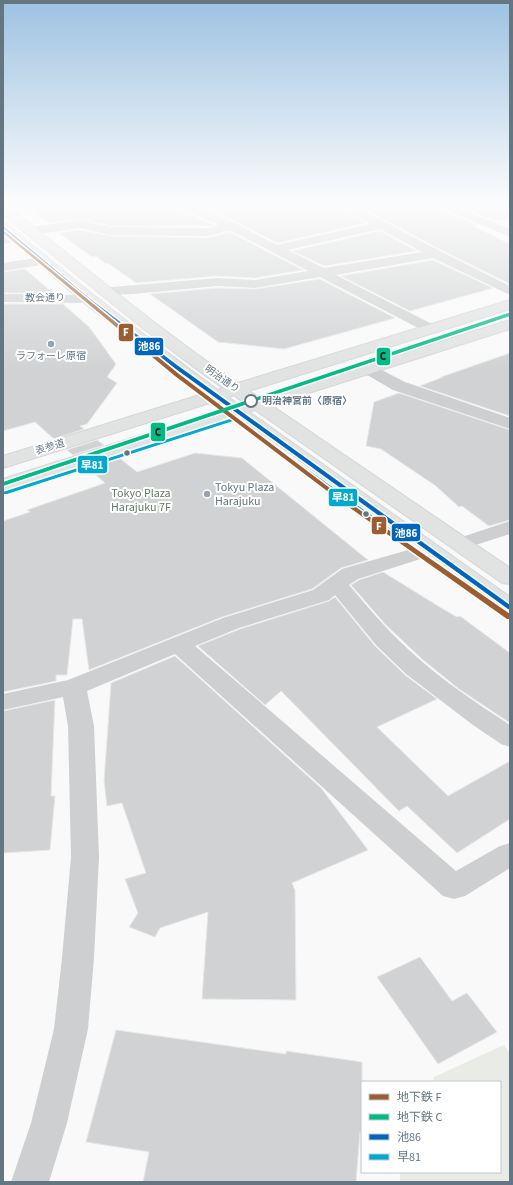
<svg xmlns="http://www.w3.org/2000/svg" width="513" height="1185" font-family="'Source Sans 3','Noto Sans JP',sans-serif">
  <rect width="100%" height="100%" fill="#f9f9f9"/>
  <path fill="#e8ebe6" d="M504,1045l6,9v128h-110v-10h100v-90h-67l1,-5z"/>
  <path fill="#d0d2d3" stroke="#e8e8e8" d="M25,204h146l2,3 41,18 -6,1h-97l-31,-7 -32,4z
    M192,204h144l2,3 28,16 -89,20 -41,-21z
    M354,204h79l2,3 42,18 -4,1 37,18v40l-69,-34z
    M453,204h57v14l-15,3z
    M80,230l31,6 97,2 22,-6 73,38 -48,8 -38,-2 -81,7 -28,-20 -2,1 -10,-8 -4,1 -33,-24z
    M380,231l37,20 -93,15 -32,-15z
    M433,260l60,28 -83,23 -69,-35z
    M25,269l27,23 -1,1h-48v-21z
    M320,279l75,39 -111,31 -66,-7 -68,-48 67,-6 38,1z
    M3,304h60l26,23 27,37 -9,13 10,6 -30,41 -7,2 4,3 -30,10 -19,-17 -32,9z
    M510,353v63l-90,-30 23,-9h-2z
    M399,393l111,37v90l-21,6 -27,-20 -3,1 -23,-21 -55,-37 -15,-3 8,-44z
    M97,440l7,5 -31,10 -6,-5z
    M195,453l47,5 126,102 -27,8 -29,21 -90,28 -133,53 -7,-51h-9l-6,56h-11v6l-53,11v-171l27,-9 -3,-2 78,-27 -19,-17 31,-10 20,16z
    M383,572l60,37 14,8 3,-1 50,37v70l-51,-34 -37,-30 -36,-34 -35,-40 8,-5z
    M335,597l40,49 30,29 32,24 -60,28 71,69 62,-35v58l-53,34 -50,-47 -8,5 -118,-120 -16,14 -67,-59 42,-17 89,-28z
    M175,656l146,132 47,62 -76,33 3,7 1,110 -94,-1 6,-87 -48,16 -5,9 -26,-10 9,-14 -13,-34 21,-6 -24,-70 -15,3 -3,-25 7,-98z
    M55,700l-4,96h4l-5,54 -47,3v-142z
    M420,957l32,44 15,-8 30,39 -59,32 -61,-87z
    M116,1030l170,24v-3l76,11v70h-2l-4,50h-213l6,-30 -63,-10z"/>
  <g fill="none" stroke-linecap="round" stroke-linejoin="round">
    <defs>
      <path id="major" d="M3,205l4,1c77,60 151,123 231,177l272,-83v9l-261,82 11,7 250,-78v9l-239,76 239,163v16l-8,-1 -247,-173 -6,2 261,185v18l-8,-2 -268,-196 -231,74v-12l220,-70 -10,-7 -210,66v-12l200,-62 -120,-92 -80,-69v-10l4,1c69,58 138,113 211,166l5,-2c-77,-54 -147,-115 -220,-173zM234,395l10,8 -5,2 -11,-8z"/>
    </defs>
    <use href="#major" stroke="#d5d6d7" stroke-width="2"/>
    <path fill="#cecfd0" fill-rule="evenodd" d="M172,204h16l47,19 42,22 93,-21 -31,-18 -2,-2h14l89,47 70,35v9l-77,-37 -97,17 98,50 3,3 -3,3 -5,2 -5,-2 -104,-54 -65,11 -38,-2 -83,8 -29,1 -5,-1 -2,-3 2,-3 117,-10 38,2 53,-9 -78,-41 -22,6 -97,-1 -31,-7 -48,7 -4,-1 -2,-3 2,-3 4,-1 48,-7 31,7 97,1 11,-3 -45,-19zM380,229l42,23 -98,16 -36,-18z
      M434,204h16l60,25v8l-74,-31z
      M15,234l4,1 2,3 -2,3 -16,3v-8z
      M42,257l5,1 2,3 -2,3 -44,7v-8z
      M3,294l85,1 5,1 2,3 -2,3 -5,1 -85,-1z
      M368,364l6,2 31,16 105,36v11l-117,-39 -31,-18 -2,-3 2,-3z
      M510,521v13l-50,16 -7,-2 -3,-4 3,-4z
      M429,544l7,2 3,4 -3,4 -78,25 -9,6c19,22 38,45 60,65 31,29 66,52 101,75v22l-9,-3 -28,-19 -67,-51 -30,-29 -41,-50 -6,5 -90,28 -44,18 261,225 44,-25 10,-3v25l-45,28 -11,3 -11,-3 -268,-242 -88,37 7,35 5,131 -5,101 -6,71 -21,94 -18,59h-38l20,-59 23,-94 8,-71 9,-101 -3,-131 -5,-29 -60,13v-16l65,-14 155,-62 90,-28 29,-21z"/>
    <use href="#major" fill="#e1e2e2" fill-rule="evenodd"/>
    <defs>
      <path id="bus-1" d="M3,226l86,72 88,67 333,240v5l-2,-1 -335,-242 -86,-67 -84,-71z"/>
      <path id="bus-2" d="M228,415h4l3,2h4v1l-1,1 269,194 1,1 -1,1h-4l-270,-194 -226,73h-4v-2l227,-73 -2,-3z"/>
    </defs>
    <use href="#bus-1" stroke="#fff" stroke-width="3"/>
    <use href="#bus-2" stroke="#fff" stroke-width="3"/>
    <use href="#bus-1" fill="#0065bd" fill-rule="evenodd"/>
    <use href="#bus-2" fill="#00a9ce" fill-rule="evenodd"/>
    <defs>
      <path id="metro-1" d="M3,230l176,144 168,127 163,113v5h-3l-164,-116 -168,-127 -172,-143z"/>
      <path id="metro-2" d="M508,313h2v3l-507,170v-4z"/>
    </defs>
    <use href="#metro-1" stroke="#fff" stroke-width="3"/>
    <use href="#metro-2" stroke="#fff" stroke-width="3"/>
    <use href="#metro-1" fill="#9c5e31" fill-rule="evenodd"/>
    <use href="#metro-2" fill="#00bb85" fill-rule="evenodd"/>
  </g>
  <linearGradient id="sky" x2="0" y2="1"><stop stop-color="#9dc2e2"/><stop offset="0.55" stop-color="#fcfcfc"/><stop offset="1" stop-color="#fcfcfc" stop-opacity="0"/></linearGradient>
  <rect width="513" height="370" fill="url(#sky)"/>
  <g fill="#99a4ac" stroke="#fff" stroke-width="1.5">
    <circle cx="51" cy="344" r="4"/>
    <circle cx="207" cy="494" r="4"/>
  </g>
  <circle fill="#fff" stroke="#657683" stroke-width="2" cx="251" cy="401" r="6"/>
  <g fill="#657683" stroke="#fff" stroke-width="1.5">
    <circle cx="127" cy="453" r="3.5"/>
    <circle cx="366" cy="514" r="3.5"/>
  </g>
  <g text-anchor="middle" dominant-baseline="central" stroke-width="4" stroke-linejoin="round" paint-order="stroke">
    <g font-size="10" fill="#657683" stroke="#fff">
      <text x="45" y="298">教会通り</text>
      <text transform="translate(222 379) rotate(35)">明治通り</text>
      <text transform="translate(50 447) rotate(-17)">表参道</text>
    </g>
    <g font-size="10" fill="#657683" stroke="#fff">
      <text x="51" y="356">ラフォーレ原宿</text>
    </g>
    <g font-size="10" font-weight="bold" fill="#657683" stroke="#fff" text-anchor="start">
      <text x="262" y="401">明治神宮前〈原宿〉</text>
    </g>
    <g font-size="12" fill="#657683" stroke="#fff" text-anchor="start">
      <text x="215" y="487">Tokyu Plaza<tspan x="215" dy="14">Harajuku</tspan></text>
    </g>
    <g font-size="12" fill="#687a64" stroke="#fff">
      <text x="141" y="493">Tokyo Plaza<tspan x="141" dy="14">Harajuku 7F</tspan></text>
    </g>
  </g>
  <g stroke="#fff" stroke-width="1.5">
    <rect x="118" y="323" width="16" height="19" rx="4" fill="#9c5e31"/>
    <rect x="134" y="337" width="30" height="19" rx="4" fill="#0065bd"/>
    <rect x="376" y="347" width="15" height="19" rx="4" fill="#00bb85"/>
    <rect x="150" y="422" width="16" height="20" rx="4" fill="#00bb85"/>
    <rect x="77" y="455" width="31" height="19" rx="4" fill="#00a9ce"/>
    <rect x="328" y="488" width="30" height="19" rx="4" fill="#00a9ce"/>
    <rect x="371" y="516" width="16" height="19" rx="4" fill="#9c5e31"/>
    <rect x="391" y="523" width="30" height="19" rx="4" fill="#0065bd"/>
  </g>
  <g font-size="11" text-anchor="middle" font-weight="bold" fill="#fff">
    <text x="126" y="336">F</text>
    <text x="149" y="350">池86</text>
    <text x="92" y="469">早81</text>
    <text x="343" y="501">早81</text>
    <text x="379" y="530">F</text>
    <text x="406" y="537">池86</text>
  </g>
  <g font-size="11" text-anchor="middle" font-weight="bold" fill="#111">
    <text x="383" y="360">C</text>
    <text x="158" y="436">C</text>
  </g>
  <rect width="513" height="1185" fill="none" stroke="#657683" stroke-width="8"/>
  <rect x="361" y="1081" width="140" height="92" fill="#ffffff" stroke="#c1c8cd"/>
  <rect x="369" y="1094" width="20" height="6" fill="#9c5e31" stroke="#c1c8cd"/>
  <text x="397" y="1101" font-size="12" fill="#657683">地下鉄 F</text>
  <rect x="369" y="1114" width="20" height="6" fill="#00bb85" stroke="#c1c8cd"/>
  <text x="397" y="1121" font-size="12" fill="#657683">地下鉄 C</text>
  <rect x="369" y="1134" width="20" height="6" fill="#0065bd" stroke="#c1c8cd"/>
  <text x="397" y="1141" font-size="12" fill="#657683">池86</text>
  <rect x="369" y="1154" width="20" height="6" fill="#00a9ce" stroke="#c1c8cd"/>
  <text x="397" y="1161" font-size="12" fill="#657683">早81</text>
</svg>
